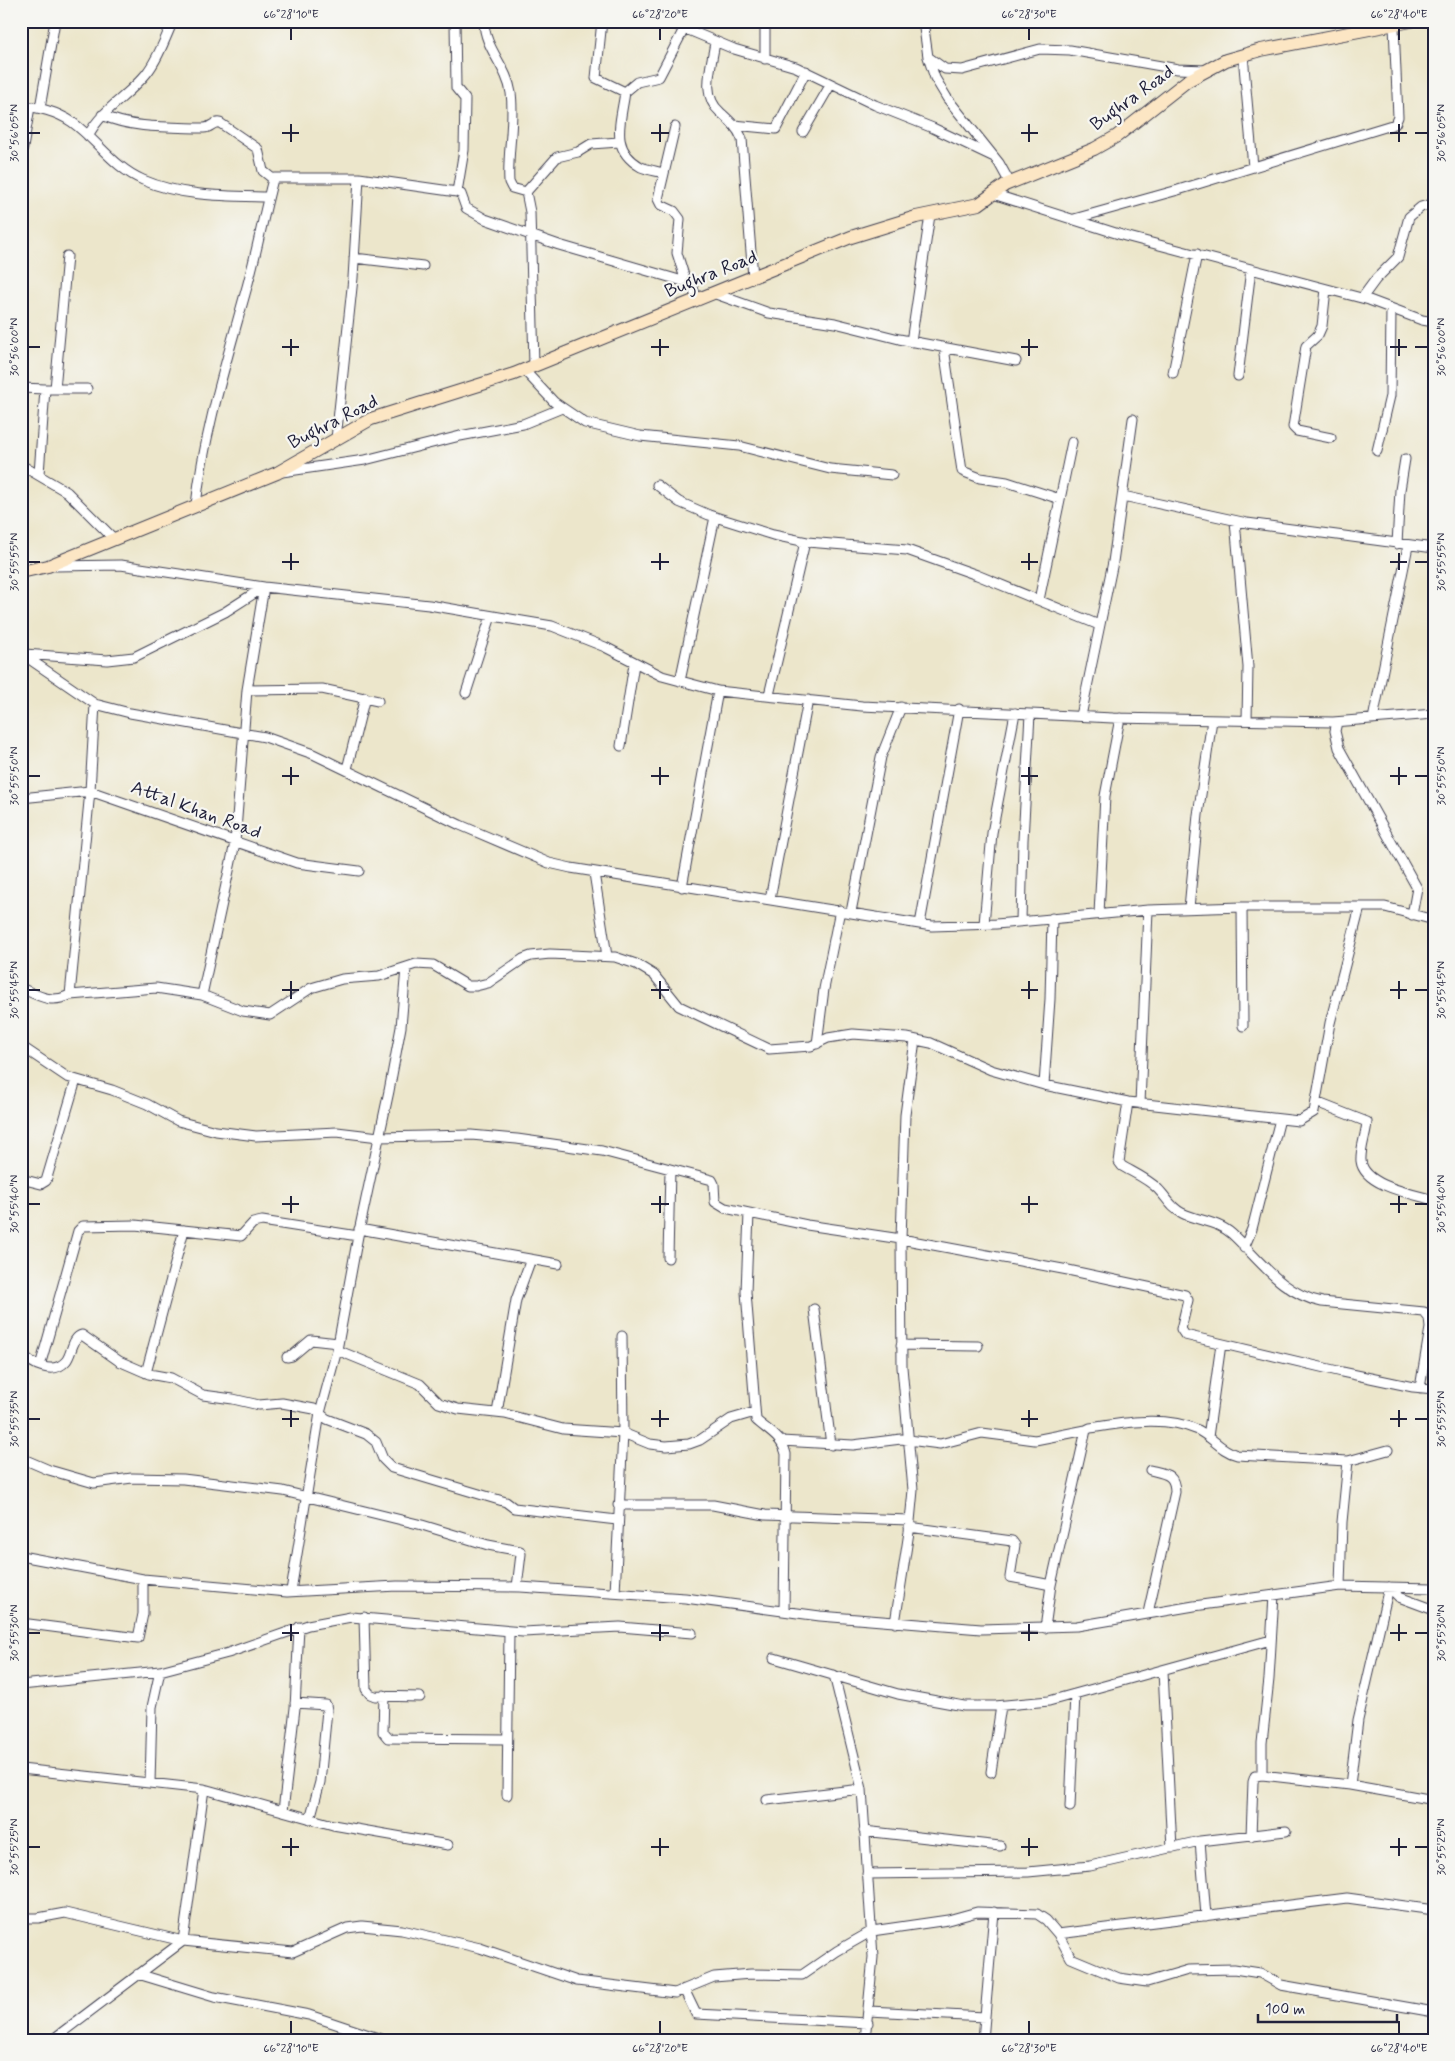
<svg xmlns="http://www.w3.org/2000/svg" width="1455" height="2061" font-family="Mynerve,sans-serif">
  <rect width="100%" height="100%" fill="#f6f6f2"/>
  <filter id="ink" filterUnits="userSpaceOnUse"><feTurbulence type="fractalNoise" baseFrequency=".02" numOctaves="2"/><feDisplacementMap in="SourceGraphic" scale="10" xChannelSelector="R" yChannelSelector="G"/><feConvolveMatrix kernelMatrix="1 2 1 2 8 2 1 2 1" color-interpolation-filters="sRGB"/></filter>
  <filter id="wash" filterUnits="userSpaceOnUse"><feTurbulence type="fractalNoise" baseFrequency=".0096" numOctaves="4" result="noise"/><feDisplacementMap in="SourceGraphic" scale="20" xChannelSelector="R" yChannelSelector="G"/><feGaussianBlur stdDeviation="1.12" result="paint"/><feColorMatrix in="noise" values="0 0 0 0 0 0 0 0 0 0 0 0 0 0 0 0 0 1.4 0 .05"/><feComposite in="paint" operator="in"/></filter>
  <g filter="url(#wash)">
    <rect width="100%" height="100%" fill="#ece6cb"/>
  </g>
  <g filter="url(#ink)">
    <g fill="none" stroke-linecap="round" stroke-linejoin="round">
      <defs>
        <path id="street" d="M455,21l1,67 9,11 -1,51 -7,42
          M484,21c0,27 23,45 27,72 4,29 -4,60 -2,89l3,6 14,4
          M602,21l-6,57 29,14
          M667,21l67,28 62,18 79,38 58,23 61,29
          M765,21v38
          M923,21l5,36 7,21 12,20 52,65 11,20
          M715,42c-3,23 -15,53 5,70 9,8 18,16 22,27l11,138
          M1243,55l10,112
          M928,57l17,12 17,1 78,-21 30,1 108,19 28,1
          M21,105c18,3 35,6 51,17 25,18 42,46 71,58 39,17 84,16 125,17
          M40,108l15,-87
          M102,115c30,14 68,12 101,13 8,1 9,-7 17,-5l38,26 5,22 10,8
          M734,125l42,4 30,-58
          M675,127l-17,72 3,6 13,6 6,8 -3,34 9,29
          M803,132l28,-48
          M88,136c13,-26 40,-40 58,-62 12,-15 19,-35 27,-53
          M21,159l9,-52
          M664,173c-7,-2 -16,-3 -23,-6 -32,-18 -20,-45 -16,-75l12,-10 22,-5 25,-48
          M993,194l132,42 244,64 53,20 12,2
          M1074,219l104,-29 217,-66 3,-7 -4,-91
          M354,258l69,8
          M1326,289l-4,37 -4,9 -12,11 -13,81 4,4 34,7
          M713,293l56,20 66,10 64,16 117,22
          M1362,298l14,-19 22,-22 11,-40 12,-10 13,-4
          M911,342l19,-127
          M944,348l18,123 18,7 27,4 53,17
          M534,365l-4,-153 -4,-20 31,-35 21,-5 13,-8 28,-2
          M524,370l30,32 31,21 55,13 99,10 91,23 62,6
          M1173,373l24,-119
          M1238,376l13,-107
          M21,388l24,1
          M55,389h32
          M336,439l17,-161 6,-100
          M1377,451l13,-55 1,-87
          M21,465l46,27 46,46
          M282,472l83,-12 95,-24 63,-12 39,-16
          M39,474l6,-85h10l12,-133
          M657,485l22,17 30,13 64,20 34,7 100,8 70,25 122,50
          M1123,496l124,27 187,25
          M196,505c8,-72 30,-142 49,-211 11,-38 18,-77 28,-115l2,-1h84l98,14 4,2 5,14 19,11 74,26 127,37 7,6 4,12
          M1235,521l13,146 -1,53
          M1397,544l3,-54 5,-31
          M56,566l65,-1 143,22 165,18 123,21 53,21 57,29 56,15 144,15 251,12 220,4 101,-8
          M1039,600l33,-158
          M22,654l73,50 35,9 135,24 48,17 147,71 89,38 22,5 361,58 64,-2 152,-14 94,-3h143l49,13
          M24,654l83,6 27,-3 91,-45 39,-25
          M680,681l35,-164
          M247,690l75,-1 56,12
          M466,693l25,-77
          M769,695l36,-153
          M1081,716l32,-154 20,-143
          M1373,719l35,-173
          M1337,722l-2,9 4,17 78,140 -5,27
          M621,746l13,-82
          M347,769l18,-72
          M21,798l69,-7 207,72 62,8
          M594,873l13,83
          M682,887l36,-196
          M770,899l38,-199
          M1242,907l1,119
          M1189,908l9,-93 14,-95
          M851,912l30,-155 20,-50
          M1099,914l6,-118 15,-78
          M1021,921l2,-81 7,-126
          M920,924l39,-215
          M984,924l8,-91 23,-120
          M21,988c18,8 30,16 49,7l86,-7 46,7 41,16 27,4 41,-27 31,-9 37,-3 37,-12 17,1 35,21h8l12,-3 35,-24 8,-3 19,-2 65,3 21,7 18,11 25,31 90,43 42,-3 17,-8 25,-4 54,4 24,5 60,27 53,15 84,17 171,19 15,-9 16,-89 30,-116
          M70,995l20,-204 5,-87
          M202,995l33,-152 12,-153 17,-103
          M817,1044l7,-55 16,-79
          M21,1046l46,31 45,13 35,14 31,17 38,10 40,5 81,-4 42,5 92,-2 46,4 85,12 110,29 2,4 1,18 10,6 82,17 94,14 167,31 117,25 3,5 -7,29 4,6 157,37 71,15 21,2
          M1044,1085l6,-86 2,-81
          M1128,1102l-9,60 3,4c12,7 26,13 36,23 9,9 13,19 24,24 16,8 36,8 50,21 28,26 50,60 90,68l102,10 5,6 1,10 -10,60
          M1316,1102l51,20c-1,13 -7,27 -6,39 3,25 52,33 73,39
          M1140,1104l8,-194
          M21,1179l20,5 5,-3 30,-101
          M749,1213l-3,79 10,128c12,11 26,17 30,34l-2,157
          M359,1229l199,35
          M1244,1248l8,-19 28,-110
          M668,1258l2,-89
          M814,1309l17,136
          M901,1345l77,1
          M337,1350l83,34 19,19 19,6 47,5 58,15 60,4 27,11 16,2 23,-2 11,-4 31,-21 24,-7
          M21,1353c10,11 32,23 45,8 6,-7 6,-24 16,-26l37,26 30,13 22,4 32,17 30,4 26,6 23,-2 32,6 13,10 39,15 10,8 7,17 9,9 114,34 8,6 103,12
          M287,1357l5,-1 19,-16 27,3
          M40,1366l38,-135 5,-5 52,-1 106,11 12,-13 9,-2 96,15
          M146,1373l38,-143
          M497,1413l19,-113 15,-41
          M1208,1437l13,-93
          M781,1441l72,4 48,-6 39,5 42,-11 53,7 51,-10
          M21,1458l28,12 45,13 38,-5 51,1 100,12 139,34 66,20 32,6 1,3 -4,33
          M1348,1461l40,-11
          M618,1505h95l52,10 144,5
          M909,1527l103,14 3,4 -5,32 41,8
          M21,1556l122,23 144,13 110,-6 123,1 165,11 135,18 161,13 96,-3 117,-20 146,-20 94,2
          M1389,1587l10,10 35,13
          M291,1591l29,-178 17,-63 21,-114 31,-145 12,-64 5,-59
          M615,1593l8,-160 -1,-97
          M1148,1613l27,-121c0,-18 -9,-18 -25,-22
          M364,1617l2,72 4,5 5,2 45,1
          M21,1623l117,15 5,-24v-35
          M895,1623l14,-91 4,-42 -11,-123 -1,-128 4,-124 10,-75
          M1045,1628l6,-43 35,-155 4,-2c35,-5 74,-13 108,2 14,7 23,21 39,25l111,6 -6,61 -2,64
          M774,1658l124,36 66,12h31l54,-5 222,-61
          M1163,1671l9,177
          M834,1675l28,114 11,168 -8,83
          M21,1685l139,-14 68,-18 80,-28 43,-8 172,15 97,-5 72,6
          M384,1695l-1,37 5,6 118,1
          M295,1703l31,2 1,5 -7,72 -10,37
          M21,1769l183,20 129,36 115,20
          M991,1772l10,-66
          M1262,1775v-32l7,-64 5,-84
          M150,1783l2,-76 8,-36
          M1350,1785l8,-65 31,-133
          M507,1795l2,-164
          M767,1800l95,-11
          M1070,1807l5,-113
          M283,1811l12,-103 4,-81
          M864,1831l136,15
          M1251,1836l2,-54 2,-6 7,-1 88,10 84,15
          M1200,1841l6,75
          M867,1874l161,-2 62,-6 110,-25 86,-10
          M21,1918h17l27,-5 118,28 110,11 54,-24 15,-2 40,4 78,18 97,33 98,12 39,-16 37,-3 51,1 35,-24 35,-20 76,-11 29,-8 60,2 9,6 12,14 13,24 48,20 28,4 41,-12 46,-1 26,4 21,12 153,27
          M1058,1934l289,-36 87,12
          M138,1974l76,23 95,18 75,25
          M684,1989l12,25 172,9
          M869,2011l116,6
          M52,2040l131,-99 21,-152
          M983,2040l11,-128"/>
        <path id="secondary" d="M21,572l27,-6 229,-93 94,-54 143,-45 337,-137 65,-20 63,-13 26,-19 89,-36 23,-13 70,-55 39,-21 35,-10 150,-29"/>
      </defs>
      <use href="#street" stroke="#403f51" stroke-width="11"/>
      <use href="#secondary" stroke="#403f51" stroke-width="14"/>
      <use href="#street" stroke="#fff" stroke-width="9"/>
      <use href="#secondary" stroke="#fce6c4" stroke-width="12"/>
    </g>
  </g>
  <path fill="none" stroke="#22223b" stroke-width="2" d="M291,28v12M660,28v12M1029,28v12M1399,28v12M291,124v18M660,124v18M1029,124v18M1399,124v18M28,133h12M282,133h17M651,133h18M1021,133h17M1390,133h17M1415,133h13M291,339v17M660,339v17M1029,339v17M1399,339v17M28,347h12M282,347h17M651,347h18M1021,347h17M1390,347h17M1415,347h13M291,553v17M660,553v17M1029,553v17M1399,553v17M28,562h12M282,562h17M651,562h18M1021,562h17M1390,562h17M1415,562h13M291,767v18M660,767v18M1029,767v18M1399,767v18M28,776h12M282,776h17M651,776h18M1021,776h17M1390,776h17M1415,776h13M291,981v18M660,981v18M1029,981v18M1399,981v18M28,990h12M282,990h17M651,990h18M1021,990h17M1390,990h17M1415,990h13M291,1196v17M660,1196v17M1029,1196v17M1399,1196v17M28,1204h12M282,1204h17M651,1204h18M1021,1204h17M1390,1204h17M1415,1204h13M291,1410v17M660,1410v17M1029,1410v17M1399,1410v17M28,1419h12M282,1419h17M651,1419h18M1021,1419h17M1390,1419h17M1415,1419h13M291,1624v17M660,1624v17M1029,1624v17M1399,1624v17M28,1633h12M282,1633h17M651,1633h18M1021,1633h17M1390,1633h17M1415,1633h13M291,1838v18M660,1838v18M1029,1838v18M1399,1838v18M28,1847h12M282,1847h17M651,1847h18M1021,1847h17M1390,1847h17M1415,1847h13M291,2021v13M660,2021v13M1029,2021v13M1399,2021v13"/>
  <g text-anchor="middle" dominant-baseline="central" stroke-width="4.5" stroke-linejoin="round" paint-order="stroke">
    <g font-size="19" fill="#22223b" stroke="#f6f6f2">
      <text transform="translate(1132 98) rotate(-36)">Bughra Road</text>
      <text transform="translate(711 274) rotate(-22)">Bughra Road</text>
      <text transform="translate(333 422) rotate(-27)">Bughra Road</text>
      <text transform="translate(196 810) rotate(20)">Attal Khan Road</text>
    </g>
  </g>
  <rect width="1455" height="2061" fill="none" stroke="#f6f6f2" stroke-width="55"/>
  <path d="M1258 2014v8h139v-8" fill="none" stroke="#22223b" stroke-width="2.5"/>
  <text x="1265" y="2014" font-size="15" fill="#22223b" stroke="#f6f6f2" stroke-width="4" paint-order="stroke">100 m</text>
  <rect x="28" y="28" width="1400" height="2006" fill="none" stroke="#22223b" stroke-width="2"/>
  <g font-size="12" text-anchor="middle" fill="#22223b">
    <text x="291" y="18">66°28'10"E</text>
    <text x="660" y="18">66°28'20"E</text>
    <text x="1029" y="18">66°28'30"E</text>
    <text x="1399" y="18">66°28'40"E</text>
    <text transform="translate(14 133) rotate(-90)" y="4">30°56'05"N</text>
    <text transform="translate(1441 133) rotate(-90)" y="4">30°56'05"N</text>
    <text transform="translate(14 347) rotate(-90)" y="4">30°56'00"N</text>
    <text transform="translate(1441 347) rotate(-90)" y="4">30°56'00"N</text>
    <text transform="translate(14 562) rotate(-90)" y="4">30°55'55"N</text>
    <text transform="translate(1441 562) rotate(-90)" y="4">30°55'55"N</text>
    <text transform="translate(14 776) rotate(-90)" y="4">30°55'50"N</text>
    <text transform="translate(1441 776) rotate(-90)" y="4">30°55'50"N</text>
    <text transform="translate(14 990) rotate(-90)" y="4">30°55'45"N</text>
    <text transform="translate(1441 990) rotate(-90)" y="4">30°55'45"N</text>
    <text transform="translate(14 1204) rotate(-90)" y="4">30°55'40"N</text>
    <text transform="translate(1441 1204) rotate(-90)" y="4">30°55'40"N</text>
    <text transform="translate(14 1419) rotate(-90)" y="4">30°55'35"N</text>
    <text transform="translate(1441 1419) rotate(-90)" y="4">30°55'35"N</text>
    <text transform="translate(14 1633) rotate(-90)" y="4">30°55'30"N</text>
    <text transform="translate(1441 1633) rotate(-90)" y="4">30°55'30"N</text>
    <text transform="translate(14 1847) rotate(-90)" y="4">30°55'25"N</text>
    <text transform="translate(1441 1847) rotate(-90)" y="4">30°55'25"N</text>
    <text x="291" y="2052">66°28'10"E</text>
    <text x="660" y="2052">66°28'20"E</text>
    <text x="1029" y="2052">66°28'30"E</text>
    <text x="1399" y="2052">66°28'40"E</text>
  </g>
</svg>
